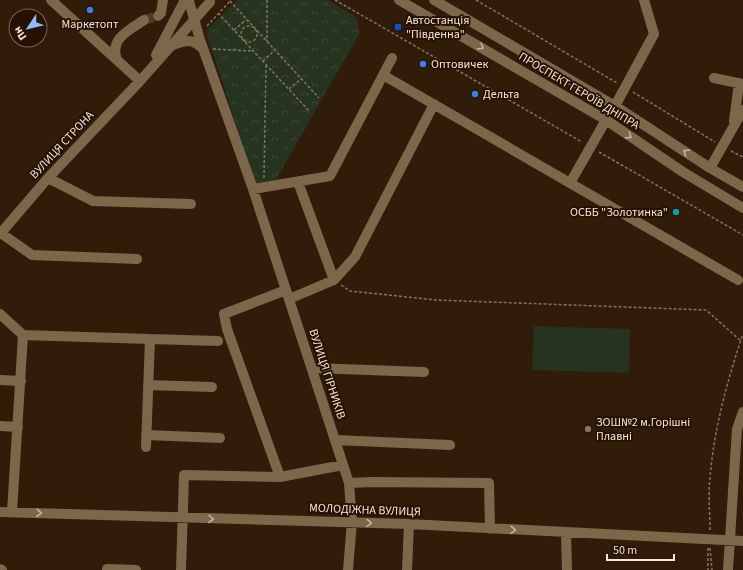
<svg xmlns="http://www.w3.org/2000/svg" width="743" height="570" font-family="'Source Sans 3',sans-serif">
  <defs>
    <pattern id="park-crowns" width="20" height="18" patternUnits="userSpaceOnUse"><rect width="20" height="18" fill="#26331f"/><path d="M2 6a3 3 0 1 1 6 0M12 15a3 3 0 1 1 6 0" fill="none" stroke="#3b4734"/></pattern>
  </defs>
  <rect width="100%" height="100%" fill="#311b09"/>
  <path fill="url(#park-crowns)" d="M237,0h90l29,17 4,16 -84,146 -5,2 -16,2 -48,-148v-5z"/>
  <path fill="#26331f" d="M534,326l96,3 -1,44 -97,-3z"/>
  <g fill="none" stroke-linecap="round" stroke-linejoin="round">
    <path stroke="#4e3928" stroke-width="10" stroke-dasharray="10 5" stroke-linecap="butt" d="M144,20l14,-4"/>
    <path stroke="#857263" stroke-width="1.5" stroke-dasharray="3 2" stroke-linecap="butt" d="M267,0v42
      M335,0l247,142
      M476,0l141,83
      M230,1l89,97
      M218,13l92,99
      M241 34a8 8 0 1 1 16 0a8 8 0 1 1-16 0Z
      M207,26l24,-26
      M234,30l12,-10
      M213,49l40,2
      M263,61l12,-11
      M289,89l12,-10
      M633,92l82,50
      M731,151l12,6
      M599,152l144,83
      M264,178l2,-113
      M341,285l9,6 86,9 270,10 35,31
      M710,530c0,-17 -2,-35 0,-52 4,-49 17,-97 33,-144
      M708,548v22
      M710,548l2,22"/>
    <path stroke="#7c674a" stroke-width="10" d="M51,0l89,81
      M399,0l207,120 77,52 60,36
      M434,0l181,106 95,62 33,19
      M189,1l11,39 53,149 96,294 3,39 -4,48
      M158,16l3,-3 2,-13
      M173,45c13,-5 19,-7 30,4
      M156,55l29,-55
      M117,60c-8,-21 12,-30 27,-40
      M383,75l355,205
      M714,78l29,6
      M615,106l39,-72 -10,-34
      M734,121l5,-38
      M710,168l33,-58
      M48,178l45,23 98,3
      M298,182l36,98
      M570,183l36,-63
      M253,189l77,-13 62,-118
      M1,233l31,22 105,4
      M0,234l48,-56 92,-97 70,-79
      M286,290l-62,24 3,15 53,148 63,-12
      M289,299l45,-19 21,-23 79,-153
      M0,314l23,21 -11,177
      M23,335l127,4 -4,108
      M150,339l68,2
      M312,368l112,4
      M0,380l21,1
      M148,385l64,2
      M0,426l18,1
      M146,435l74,3
      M335,440l115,5
      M349,483l23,-1 117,1 1,46
      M0,512l409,12 334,17
      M566,533l1,37
      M0,569l2,1
      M107,569l29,1
      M181,570l3,-95 96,2
      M407,570l2,-46
      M728,570l9,-141 6,-17"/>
  </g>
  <defs><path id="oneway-chevron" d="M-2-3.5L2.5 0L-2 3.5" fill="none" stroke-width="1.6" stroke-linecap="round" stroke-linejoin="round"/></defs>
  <g stroke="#c4b3a0">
    <use href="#oneway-chevron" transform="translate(481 47) rotate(30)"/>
    <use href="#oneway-chevron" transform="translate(629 136) rotate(34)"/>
    <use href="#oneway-chevron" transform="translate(686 152) rotate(-147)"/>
    <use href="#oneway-chevron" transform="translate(39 513) rotate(2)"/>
    <use href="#oneway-chevron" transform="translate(211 519) rotate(2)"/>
    <use href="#oneway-chevron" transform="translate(369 523) rotate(2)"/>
    <use href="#oneway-chevron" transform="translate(513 530) rotate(3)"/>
  </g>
  <g fill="#3f7fe0" stroke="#271202" stroke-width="1.5">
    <circle cx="90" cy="10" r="4"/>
    <circle cx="423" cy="64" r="4"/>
    <circle cx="475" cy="94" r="4"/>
  </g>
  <rect fill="#1a4fb4" stroke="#271202" stroke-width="1.5" x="394" y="23" width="8" height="8" rx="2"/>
  <circle fill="#0f9aa8" stroke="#271202" stroke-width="1.5" cx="676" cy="212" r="4"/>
  <circle fill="#8d6e63" stroke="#271202" stroke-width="1.5" cx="588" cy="429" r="4"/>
  <g text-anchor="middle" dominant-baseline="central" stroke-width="4" stroke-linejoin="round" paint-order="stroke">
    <g font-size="12" fill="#f4e5da" stroke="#271202" text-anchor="start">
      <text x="406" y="20">Автостанція<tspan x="406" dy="14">"Південна"</tspan></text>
      <text x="90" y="24" text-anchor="middle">Маркетопт</text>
      <text x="431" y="64">Оптовичек</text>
      <text x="483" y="94">Дельта</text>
      <text x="668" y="212" text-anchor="end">ОСББ "Золотинка"</text>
      <text x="596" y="422">ЗОШ№2 м.Горішні<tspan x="596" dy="14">Плавні</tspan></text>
    </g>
    <g font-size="12" fill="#f4e5da" stroke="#271202">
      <text transform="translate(579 91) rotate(31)">ПРОСПЕКТ ГЕРОЇВ ДНІПРА</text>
      <text transform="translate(62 145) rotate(-47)">ВУЛИЦЯ СТРОНА</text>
      <text transform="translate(327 374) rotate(72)">ВУЛИЦЯ ГІРНИКІВ</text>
      <text transform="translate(365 510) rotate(2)">МОЛОДІЖНА ВУЛИЦЯ</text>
    </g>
  </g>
  <g transform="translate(28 28) rotate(235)"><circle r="19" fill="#271202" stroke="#796658"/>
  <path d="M0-3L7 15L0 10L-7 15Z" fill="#90b8fd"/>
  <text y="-6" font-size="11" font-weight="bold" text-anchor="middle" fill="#f4e5da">Пн</text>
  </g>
  <path d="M607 554v6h67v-6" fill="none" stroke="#f4e5da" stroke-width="2"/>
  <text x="613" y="554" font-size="12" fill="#f4e5da" stroke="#271202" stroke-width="3" paint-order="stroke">50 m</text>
</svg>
